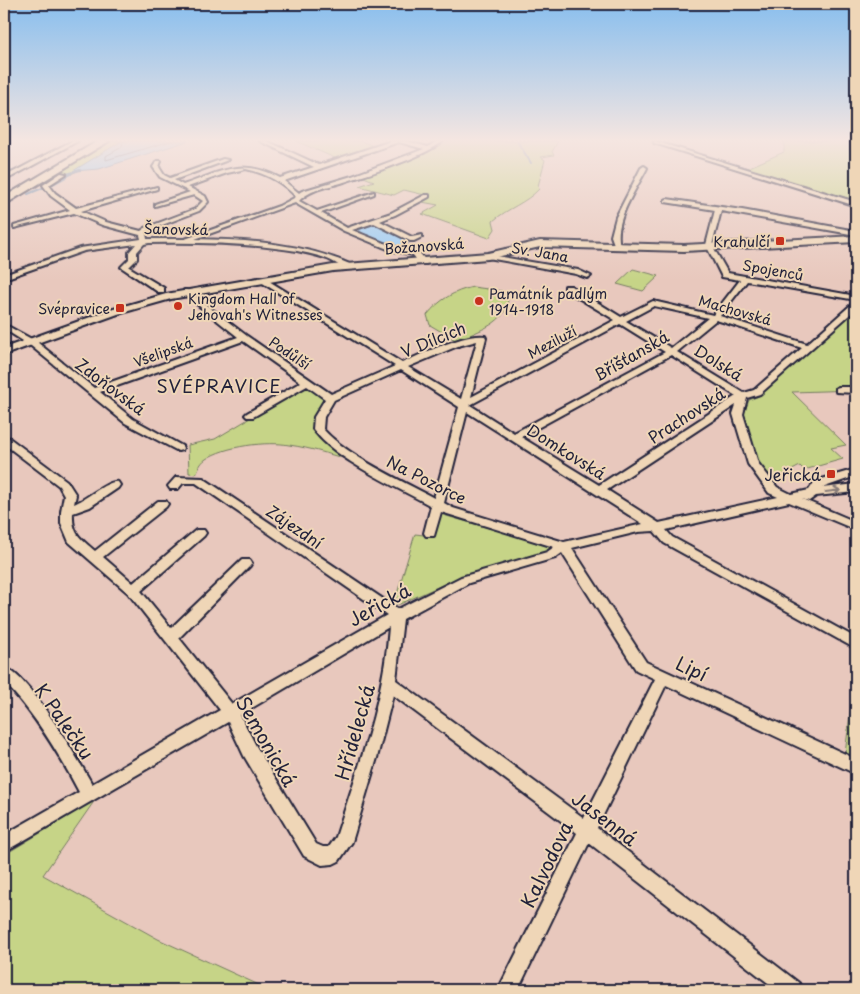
<svg xmlns="http://www.w3.org/2000/svg" width="860" height="994" font-family="'Playpen Sans',sans-serif">
  <rect width="100%" height="100%" fill="#e8c8bd"/>
  <filter id="ink" filterUnits="userSpaceOnUse"><feTurbulence type="fractalNoise" baseFrequency=".02" numOctaves="2"/><feDisplacementMap in="SourceGraphic" scale="10" xChannelSelector="R" yChannelSelector="G"/><feConvolveMatrix kernelMatrix="1 2 1 2 8 2 1 2 1" color-interpolation-filters="sRGB"/></filter>
  <g filter="url(#ink)">
    <path fill="#c6d487" stroke="#747b61" d="M113,141h9l-48,30h3l-6,3 -15,-1z
      M296,141h65l13,5 -37,13z
      M443,141h115l-6,11 2,3 -13,2 4,3 -7,26 1,3c-13,14 -31,19 -46,32l2,8 -6,9 -67,-24 16,-9 -16,-3 7,-6 -25,-6 -10,5 -35,-9 15,-5 -13,-5 80,-31z
      M784,141h72v23h-3l-1,3 4,3 -2,30 -109,-31 39,-17z
      M633,269l26,7 -16,15 -26,-7z
      M473,287l29,4 6,6c0,27 -30,33 -51,44l-27,-16 -3,-10c12,-15 27,-24 46,-28z
      M856,311v79l-64,2 54,53 -15,3 12,11 -39,11 -4,-4 -27,14 -17,-16 -12,-51 5,-13 10,-4 90,-83z
      M307,384l17,12 2,5 -11,15 -3,14 9,10 32,21c-21,-6 -42,-13 -64,-16 -21,-4 -65,1 -83,14 -6,4 -7,9 -10,15l-7,-1 -1,-28 27,-6z
      M443,515l106,30 1,2 -3,5 -8,3 -75,20 -64,29h-6l21,-70 17,2 6,-20z
      M856,699v60l-11,-5 6,-48z
      M95,800l-52,75 115,64 112,51h-266v-135z"/>
    <path fill="#99ccf6" stroke="#6988ab" d="M122,141h66l-89,28 -26,2z
      M376,223l33,18 -2,5c-12,5 -38,-7 -48,-16z"/>
    <g fill="none" stroke-linecap="round" stroke-linejoin="round">
      <path stroke="#526686" stroke-width="1" d="M123,141l-1,6 -16,9v4l65,-19"/>
      <path stroke="#6988ab" stroke-width="2" d="M517,141l14,22
        M4,171h8
        M67,174l13,-4
        M51,185l20,-11
        M28,194l17,-7"/>
      <defs>
        <path id="street" d="M72,141h6l-74,40v-4z
          M260,141h7l52,24 72,-24h15l22,6 9,-6h6c-18,16 -74,33 -99,41 -15,5 -34,7 -45,19l18,10 57,-19v2l-53,19 26,15 44,-15 34,-18h4v2l-34,18 -15,6 32,16 10,-2v2l-8,4h-4l-36,-18 -22,7 42,17 24,4 9,11 -1,2h-6l-7,-9 -23,-5 -46,-19 -49,-28 -100,36c53,1 108,4 157,26v4c-9,0 -17,-7 -25,-10 -9,-4 -21,-6 -30,-8 -49,-8 -98,-9 -148,-8l-5,1 -7,8v7l-8,8 35,21v4h-6l-37,-25 8,-8v-7l7,-8 -52,7 -80,28v-4l76,-27 61,-9 -1,-4 -38,-10 -28,-12 -60,15v-2l56,-16 -19,-14 -8,-11 18,-12 5,1 -17,11 6,8 21,15 81,-21v2l-76,22 25,11 35,9 4,-3 50,-19 8,-8 -9,-6 -39,11v-2l35,-12 -30,-15 -7,-10 4,-6h4l-2,6 5,8 6,3 53,-19 5,1 -54,20 9,5c39,-13 57,-28 97,-7l34,-11zM399,142l25,7 -72,27 -50,15 -3,2 -15,-12zM246,169c18,4 37,13 50,28l-17,9 -94,33h-38l-1,-6 3,-3 50,-19 9,-9 -3,-6 -17,-9 39,-14z
          M654,141l202,61v4l-202,-63z
          M644,166l3,2c-11,22 -34,53 -27,78l-5,1 -4,-11 5,-19 25,-49z
          M667,199l75,11 114,21v4l-135,-24 -9,34 16,28 128,23v4l-109,-19 -27,35 87,28 46,-41h3v6l-96,85 -13,4 -4,16 15,49 19,24 14,7 18,-4 6,-9 41,-12v7l-34,12 34,-4v8l-40,4 -7,5 -7,-2 54,23v8l-67,-28 -123,28 6,7 184,101v11l-192,-106 -10,-12 -16,1 -66,16 74,114 210,97v15l-190,-89 -69,143 202,155 3,7h-25l-188,-147 -71,147h-20l79,-157 -184,-138 -16,63 -25,84 -13,19 -6,3 -11,1 -18,-9 -60,-100 -16,-34 -224,130v-17l75,-43c-21,-40 -44,-78 -75,-110v-15c25,8 74,92 88,117l128,-74 -92,-117 -59,-51 -8,-19v-12l3,-16 -5,-9 -55,-42v-8l4,1 59,44 9,14 -2,9c12,-4 33,-24 44,-22l2,3 -2,3 -28,19 -17,6c-1,21 7,25 22,38l63,-50h8l2,3 -2,3 -63,50 30,26 63,-53h8l2,3 -2,3 -63,55 30,37 71,-68h8l2,3 -2,3 -71,72 53,66 155,-89 -191,-132h-13l-5,6h-8l-2,-3 8,-9 27,1 195,131 63,-32 86,-25 7,-5 -113,-35 -7,24h-8l-2,-3 7,-27c-34,-19 -96,-46 -118,-77l1,-12 11,-18 -18,-13 -54,31h-6l-2,-2 2,-2 54,-31 -58,-41 -143,51 33,27 49,27 1,2 -1,2 -4,1 -53,-28 -94,-77 -27,-17v-5l33,18 57,46 144,-51 -54,-43v-4h3l60,46 84,58 64,-28 -134,-84 -1,-2 4,-2 138,85c19,-9 63,-30 83,-27l1,2 -15,59 144,-77 -50,-30v-4h6l50,31 32,-16 60,14 27,-35 -18,-3 -16,-32 9,-35 -50,-8v-2zM654,306l54,12 -37,30 -45,-27zM716,320l10,3 76,25 -48,42 -10,3 -67,-41zM620,324l45,28 -151,81 -44,-28zM477,341l-16,58 -53,-32 50,-21zM671,355l65,41 -137,89 -78,-48zM401,370l58,37 -25,91c-33,-18 -87,-42 -111,-69l1,-12 10,-17zM736,405l-3,9 15,50 21,29 9,4 -119,26 -52,-33zM467,412l176,112 -79,18 -111,-34 -9,-5zM562,553l74,117 19,9 -71,139 -188,-138 7,-61 66,-36 86,-25zM389,627c-5,73 -31,141 -53,210l-7,10h-6l-7,-3 -60,-98 -16,-31z
          M485,254l93,16 13,6 -4,2 -11,-4 -88,-16h-3z
          M839,387h17v6l-20,-1v-4z"/>
        <path id="secondary" d="M856,236v6l-172,9 -144,-4 -52,12 -155,12 -162,28 -53,15 -114,41v-7l106,-38 56,-16 167,-29 155,-12 52,-12 144,4z"/>
        <path id="highway" d="M98,141h11l-105,64v-8z"/>
      </defs>
      <use href="#street" stroke="#22223b" stroke-width="4"/>
      <use href="#secondary" stroke="#22223b" stroke-width="4"/>
      <use href="#highway" stroke="#22223b" stroke-width="4"/>
      <use href="#street" fill="#efd6b7" fill-rule="evenodd"/>
      <use href="#secondary" fill="#efd6b7" fill-rule="evenodd"/>
      <use href="#highway" fill="#efd6b7" fill-rule="evenodd"/>
    </g>
    <defs><path id="oneway-shaft" d="M-6 0H5M1.5-3L5.5 0L1.5 3" fill="none" stroke-width="1.6" stroke-linecap="round" stroke-linejoin="round" transform="scale(1.25)"/></defs>
    <use stroke="#887c79" href="#oneway-shaft" transform="translate(833 491) rotate(-7)"/>
  </g>
  <linearGradient id="sky" x2="0" y2="1"><stop stop-color="#88beee"/><stop offset="0.5" stop-color="#f5e6e1"/><stop offset="1" stop-color="#f5e6e1" stop-opacity="0"/></linearGradient>
  <rect width="860" height="280" fill="url(#sky)"/>
  <g fill="#c8321e" stroke="#efd6b7" stroke-width="2">
    <rect x="775" y="236" width="10" height="10" rx="2.5"/>
    <circle cx="479" cy="301" r="5"/>
    <circle cx="178" cy="306" r="5"/>
    <rect x="115" y="303" width="10" height="10" rx="2.5"/>
    <rect x="826" y="469" width="10" height="10" rx="2.5"/>
  </g>
  <g text-anchor="middle" dominant-baseline="central" stroke-width="4" stroke-linejoin="round" paint-order="stroke">
    <g font-size="14" fill="#22223b" stroke="#efd6b7">
      <text transform="translate(176 229) rotate(1)">Šanovská</text>
      <text transform="translate(424 246) rotate(-4)">Božanovská</text>
      <text transform="translate(540 252) rotate(10)">Sv. Jana</text>
      <text transform="translate(773 270) rotate(10)">Spojenců</text>
      <text transform="translate(735 310) rotate(16)">Machovská</text>
      <text transform="translate(552 342) rotate(-28)">Meziluží</text>
      <text transform="translate(163 352) rotate(-20)">Všelipská</text>
      <text transform="translate(290 353) rotate(34)">Podůlší</text>
    </g>
    <g font-size="14" fill="#22223b" stroke="#efd6b7" text-anchor="end">
      <text x="770" y="241">Krahulčí</text>
      <text x="489" y="293" text-anchor="start">Památník padlým<tspan x="489" dy="16">1914-1918</tspan></text>
      <text x="188" y="298" text-anchor="start">Kingdom Hall of<tspan x="188" dy="16">Jehovah's Witnesses</tspan></text>
      <text x="110" y="308">Svépravice</text>
    </g>
    <g font-size="16" fill="#22223b" stroke="#efd6b7">
      <text transform="translate(433 339) rotate(-22)">V Dílcích</text>
      <text transform="translate(631 355) rotate(-30)">Bříšťanská</text>
      <text transform="translate(719 362) rotate(32)">Dolská</text>
      <text transform="translate(111 386) rotate(37)">Zdoňovská</text>
      <text transform="translate(686 415) rotate(-33)">Prachovská</text>
      <text transform="translate(567 451) rotate(32)">Domkovská</text>
      <text transform="translate(427 479) rotate(27)">Na Pozorce</text>
      <text transform="translate(295 526) rotate(34)">Zájezdní</text>
    </g>
    <g font-size="16" fill="#22223b" stroke="#efd6b7" text-anchor="end">
      <text x="821" y="474">Jeřická</text>
    </g>
    <g font-size="18" letter-spacing="1" fill="#22223b" stroke="#efd6b7">
      <text x="219" y="385">SVÉPRAVICE</text>
    </g>
    <g font-size="19" fill="#22223b" stroke="#efd6b7">
      <text transform="translate(379 604) rotate(-29)">Jeřická</text>
      <text transform="translate(692 668) rotate(25)">Lipí</text>
      <text transform="translate(65 721) rotate(55)">K Palečku</text>
      <text transform="translate(354 732) rotate(-74)">Hřídelecká</text>
      <text transform="translate(267 741) rotate(60)">Semonická</text>
      <text transform="translate(605 818) rotate(37)">Jasenná</text>
      <text transform="translate(546 864) rotate(-64)">Kalvodova</text>
    </g>
  </g>
  <rect width="860" height="994" fill="none" stroke="#efd6b7" stroke-width="20"/>
  <rect x="10" y="10" width="840" height="974" fill="none" stroke="#22223b" stroke-width="2" filter="url(#ink)"/>
</svg>
